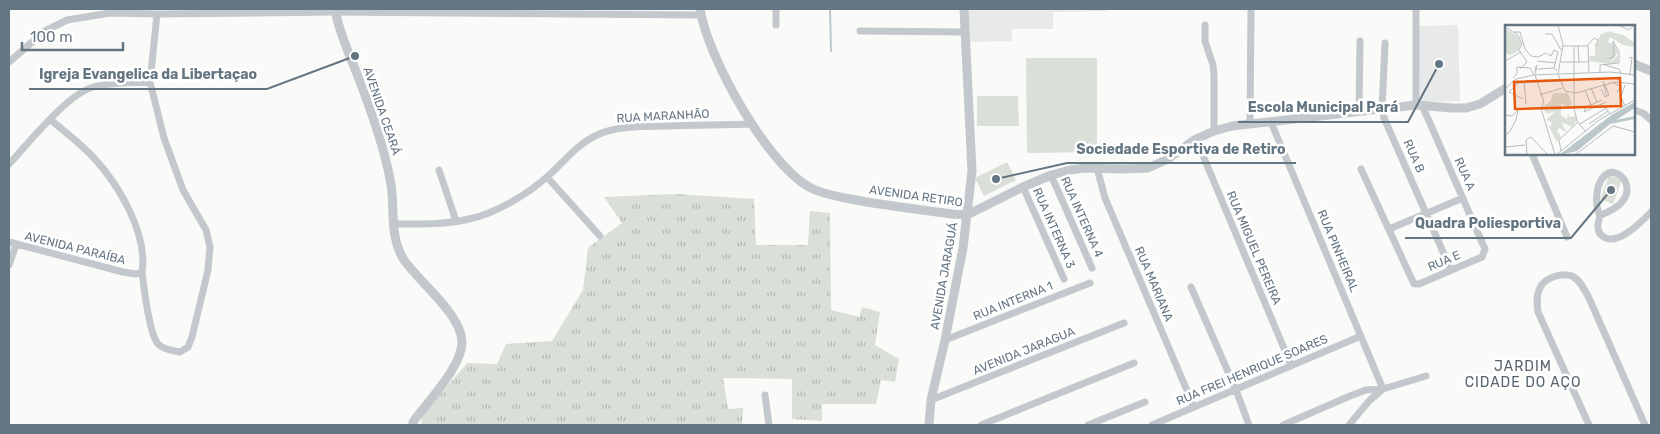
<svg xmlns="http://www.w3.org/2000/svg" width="1660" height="434" font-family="Rubik,sans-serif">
  <defs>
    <pattern id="grass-tufts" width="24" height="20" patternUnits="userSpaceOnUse" patternTransform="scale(1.25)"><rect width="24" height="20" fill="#dadfd7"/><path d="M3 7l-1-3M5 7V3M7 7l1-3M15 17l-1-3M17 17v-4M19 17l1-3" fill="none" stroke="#b4b9b4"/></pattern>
  </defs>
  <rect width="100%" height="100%" fill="#fafaf8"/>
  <path fill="#e8e9e9" d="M968,9h139v2l-54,1v17h-41v12l-43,1z
    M1458,25l2,76 -40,1 -2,-76z"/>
  <path fill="url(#grass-tufts)" d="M677,194l77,5 2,46h52l2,-34 20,2 1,97 28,7 3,-10 18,5 -5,33 24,14 -4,23 -14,-2 -5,24h-54v17l-30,-2v-40l-69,-1 5,31 15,-1 -1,17h-321l1,-9 45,-53 30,1 9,-20 46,-3 31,-51 5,-42 34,-25 -18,-26z"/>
  <path fill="#dadfd7" d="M1026,58h71v94l-70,1z
    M977,96h41l1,30h-42z
    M1007,162l9,18 -32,16 -9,-18z
    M1609,175l13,5 -9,24 -13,-5z"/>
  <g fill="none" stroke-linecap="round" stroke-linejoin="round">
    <path stroke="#bbc7cb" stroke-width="2" d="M830,9l1,42"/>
    <path stroke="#c3c8cc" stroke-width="7" d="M776,9v16
      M1416,9v96
      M1205,25v16l8,24 1,10v56
      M860,31l105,1
      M1385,43l-3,65 2,10 67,152
      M9,62l36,-31 22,-11 43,-7 47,1 178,-2 366,3
      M1634,110l9,3 8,7
      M1359,111l1,-70
      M1271,122l112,267
      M1250,124l1,-115
      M1196,139l95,226
      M1532,154l35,83
      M9,164c20,-21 57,-69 84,-77 18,-5 38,-4 57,-5
      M1097,168l8,30 89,209
      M1361,169l53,115h5l63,-27 3,-8 -63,-144
      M439,170l17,51
      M1612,172c15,3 20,19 9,31 -5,6 -14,9 -21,13 -6,-13 -5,-40 12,-44z
      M1051,175l41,93
      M547,177l53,59
      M1023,187l41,92
      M1600,216c-2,6 -4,13 1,19 15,14 40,-13 50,-23
      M393,224c25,0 51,1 76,-5 26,-5 59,-25 79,-43 16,-14 29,-32 49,-41 22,-10 48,-8 71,-9 28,-1 56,-1 84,-2
      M1389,229l74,-31
      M9,242l114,30 13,2 6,-2c6,-38 -23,-87 -48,-114 -13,-14 -29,-26 -43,-38
      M9,265l7,-20
      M142,272c2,16 7,62 16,72 5,5 15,7 22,8l8,-5 4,-10 16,-67 2,-23 -4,-17 -23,-40 -19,-52 -14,-56 7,-68
      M1191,287l45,103 13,35
      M945,340l145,-57
      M765,395l4,30
      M931,400l193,-77
      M981,425l153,-62
      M1088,425l57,-23
      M1152,425l209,-89
      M1283,425l67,-29 16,-6 17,-1 43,-13
      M1349,425l20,-24 14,-12
      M1589,425l-51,-113c-1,-8 -2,-17 2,-24 4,-10 22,-16 32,-12 8,4 13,14 17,22l56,127"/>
    <path stroke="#c3c8cc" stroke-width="9" d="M335,9c3,21 14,44 22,65 13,34 26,69 33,105 6,27 -2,56 14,81 16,23 58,55 58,82 0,25 -34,59 -49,80v3
      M700,9c7,47 69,160 113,180 16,7 32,9 48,12 30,5 61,9 91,13l15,1 56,-28 28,-12 19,-5 14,-2 40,1 24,-1 18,-8 30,-21 18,-8 18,-5 184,-21 36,3h14l14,-4 26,-16
      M1634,64l17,7
      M929,425l2,-25 14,-60 18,-92 9,-77 -8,-162"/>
  </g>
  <g text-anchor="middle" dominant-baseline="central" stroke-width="5" stroke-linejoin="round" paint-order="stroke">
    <g font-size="12" fill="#657683" stroke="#fff">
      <text transform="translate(382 111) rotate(71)">AVENIDA CEARÁ</text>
      <text transform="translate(663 116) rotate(-3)">RUA MARANHÃO</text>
      <text transform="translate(1414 156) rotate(66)">RUA B</text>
      <text transform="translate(1465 174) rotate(66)">RUA A</text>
      <text transform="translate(916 196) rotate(8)">AVENIDA RETIRO</text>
      <text transform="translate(1082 217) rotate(66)">RUA INTERNA 4</text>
      <text transform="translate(1054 228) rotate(66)">RUA INTERNA 3</text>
      <text transform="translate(75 248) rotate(14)">AVENIDA PARAÍBA</text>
      <text transform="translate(1254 248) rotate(67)">RUA MIGUEL PEREIRA</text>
      <text transform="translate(1338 251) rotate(67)">RUA PINHEIRAL</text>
      <text transform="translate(1444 261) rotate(-23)">RUA E</text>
      <text transform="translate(944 276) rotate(-80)">AVENIDA JARAGUÁ</text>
      <text transform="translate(1154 284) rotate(67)">RUA MARIANA</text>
      <text transform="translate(1013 301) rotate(-22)">RUA INTERNA 1</text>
      <text transform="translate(1024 351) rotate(-22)">AVENIDA JARAGUA</text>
      <text transform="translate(1252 370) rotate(-23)">RUA FREI HENRIQUE SOARES</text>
    </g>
    <g font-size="14" letter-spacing="1" fill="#57646e" stroke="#fff">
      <text x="1523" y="366">JARDIM<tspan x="1523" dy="16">CIDADE DO AÇO</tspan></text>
    </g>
  </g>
  <g transform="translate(1505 25)">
    <rect width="130" height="130" fill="#fafaf8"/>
    <path d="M0,4l12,7 4,8 -3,7 -8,4 -5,-2zM102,7l3,4 -2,6 7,4 3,7 -7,8 -14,-8 -2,-6 6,-13zM48,68h15l4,11 -4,3 -7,-3v11l6,4 1,-6 1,4 6,-1 2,4 -5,7 -11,-5 6,11 -7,-5 -3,2 4,7 -4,5 -8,-15 4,-4 -7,-3 10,-9 -9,3 -5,-7 8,-5z" fill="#dadfd7"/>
    <path d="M90,22l2,6 8,-3 6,12 7,-7v7l-7,2 -22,-3 1,-5h5z" fill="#dadfd7"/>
    <path d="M102,6l16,4 12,8v4l-12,-2 -15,-9z" fill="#dadfd7"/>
    <path d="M130,77v6l-19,12 19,-4v3l-25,5 -33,27 -18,4 54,-41z" fill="#bbc7cb"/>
    <path fill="none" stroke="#b5bdc2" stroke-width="1" d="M53,0l5,20 -5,29 7,17 11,2 39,-11 20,2M113,0l11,5 5,-5M0,2l13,8 4,9 -3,6 8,12 -7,7M9,7h6l5,17 6,7 7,1 8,-4 5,3 3,-6 4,2M40,9h7l9,16M58,21h25l1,26M73,21l1,16M82,21l7,-8 4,2 -3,6M69,22v61l3,13 9,11M124,33l3,-1 -2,17M0,36l16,-9M32,36l19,2M56,37h27M100,40l14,4 2,4M49,43l4,-16M33,44l16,-1 3,3M95,47v-7l19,-2v-11l-6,-11 1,16 -5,2M31,49l-1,-2 1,-6 1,-1 -1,6M30,50l9,27 -3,6M8,53l4,-4v-7l13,1 4,7M98,56l4,15M19,57l2,22M107,57l9,5 -4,5M120,60l-4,12 4,9M86,63l6,14M0,64l11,-10 18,-4 76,-3 25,3M96,64l4,8 4,-2 -4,-10M80,65l6,15M4,67l9,-9 41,-2M4,67l14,7M35,70l22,-7M36,83l14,47M79,87l22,-10M79,87l2,-5 16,-7M0,90l7,1 6,-6M75,99l26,-16 4,6M84,99l19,-13M0,109l4,-1 7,-13 2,-10M26,112l17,18M0,122l20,-2M56,126l-2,-11 19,-18M22,130l-1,-15 5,-3M51,130l43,-35 36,-20M70,130l38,-29 22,6"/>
    <path fill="#e8590c" fill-opacity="0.15" stroke="#e8590c" stroke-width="2.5" d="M115,53l1,28 -106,3 -1,-27z"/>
    <rect width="130" height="130" fill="none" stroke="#657683" stroke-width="2.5"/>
  </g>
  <path fill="none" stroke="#657683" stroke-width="2" d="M355 56L267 89H29M1439 64L1408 122H1238M996 179L1067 163H1296M1611 190L1571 238H1405"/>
  <g fill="#657683" stroke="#fff" stroke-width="2">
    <circle cx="355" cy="56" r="5"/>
    <circle cx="1439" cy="64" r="5"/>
    <circle cx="996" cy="179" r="5"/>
    <circle cx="1611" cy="190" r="5"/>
  </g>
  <g font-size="14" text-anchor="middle" font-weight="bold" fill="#657683" stroke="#fff" stroke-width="5" stroke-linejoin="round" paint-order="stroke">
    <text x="148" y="79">Igreja Evangelica da Libertaçao</text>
    <text x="1323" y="112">Escola Municipal Pará</text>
    <text x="1181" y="154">Sociedade Esportiva de Retiro</text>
    <text x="1488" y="228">Quadra Poliesportiva</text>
  </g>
  <rect width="1660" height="434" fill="none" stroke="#657683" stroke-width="20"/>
  <path d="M22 42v8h101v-8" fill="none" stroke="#657683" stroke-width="2.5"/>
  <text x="30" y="42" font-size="15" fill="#657683" stroke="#ffffff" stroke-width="4" paint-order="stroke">100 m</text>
</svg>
